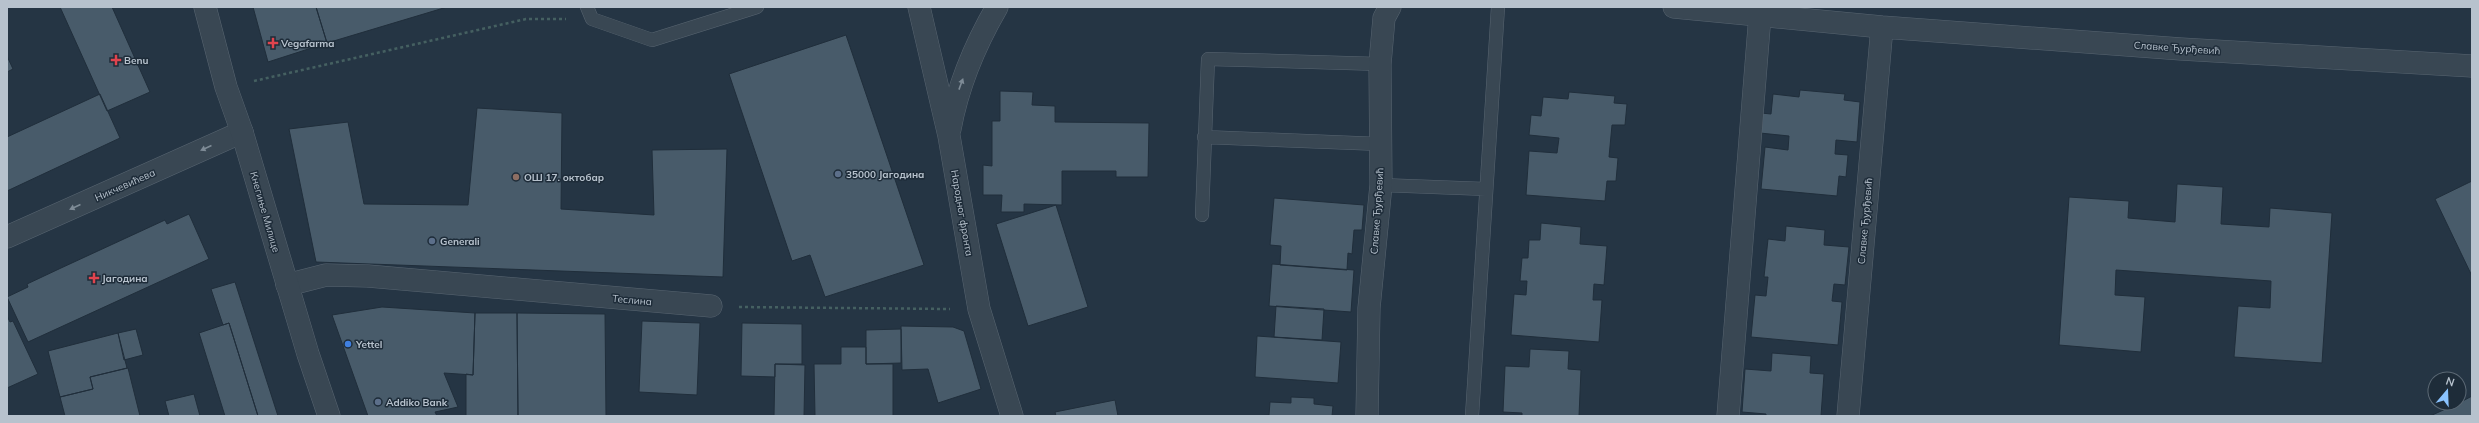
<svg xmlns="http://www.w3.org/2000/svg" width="2479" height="423" font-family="Mulish,sans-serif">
  <rect width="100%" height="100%" fill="#253544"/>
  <path fill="#485b6a" stroke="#202e3b" d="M60,7h52l38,85 -43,19z
    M253,7h63l11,36 -59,19z
    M316,7h131l-120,36z
    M846,35l78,230 -99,32 -15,-42 -18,6 -63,-187z
    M7,56l6,13 -6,3z
    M1800,90l45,4 -1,6 16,2 -3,40 -21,-2 -1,14 13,1 -2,22 -7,-1 -2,20 -76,-7 4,-42 23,3 1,-14 -29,-3 1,-20 10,1 2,-20 26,3z
    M1000,91l33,1 -1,13 23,1v16l94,1 -1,54h-32v-6h-54v34l-38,-1v8h-23l1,-17h-19v-30l9,1v-45h8z
    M1569,92l46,4 -1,7 13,1 -2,21h-13l-3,32 9,1 -2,23h-9l-2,20 -79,-6 3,-44 28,2 2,-15 -30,-3 2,-20 10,1 2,-19 25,2z
    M100,94l20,44 -113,53v-54z
    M477,108l85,5 -1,96 93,6 -2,-65 75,-1 -4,128 -407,-15 -27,-133 59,-7 16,82 104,1z
    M2472,181v95l-37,-77z
    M2177,184l46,3 -2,37 48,3 1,-19 62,5 -10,150 -88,-6 4,-51 32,2 1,-27 -155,-11 -1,25 30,2 -4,55 -82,-7 10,-148 60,4 -1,17 47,4z
    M1274,198l90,7 -2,25h-8l-2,24 -4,-1 -1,17 -67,-5 1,-19 -11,-1z
    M1056,205l32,102 -60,19 -32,-102z
    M189,214l20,45 -181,83 -21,-45 21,-10 -1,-3 34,-16 104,-48 2,4z
    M1541,223l40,4 -1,17 27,2 -3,39 -10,-1 -1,16h9l-3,42 -88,-7 3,-41 12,1 1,-14h-7l2,-23h6l1,-18h11z
    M1786,226l39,4 -1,15 25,2 -4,38 -11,-1 -2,17 10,1 -4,43 -87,-8 4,-42 11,1 2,-19h-4l4,-38 17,2z
    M1272,264l82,6 -3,42 -82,-6z
    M235,282l43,134h-20l-29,-93 -6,2 -12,-36z
    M1276,306l48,3 -2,31 -48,-3z
    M382,307l93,6 -2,62 -29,-2 14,34 -23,5 2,4h-69l-36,-101z
    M475,313h42l1,103h-52v-42l7,1z
    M517,313l88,1 1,102h-88z
    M7,316l3,6 3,-1 25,53 -31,14z
    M642,321l58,2 -3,72 -58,-3z
    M229,323l29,93h-33l-26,-83z
    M742,323l60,1v40h-27v13l-34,-1z
    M901,326l52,1 11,4 17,58 -43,14 -10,-34 -26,1z
    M136,329l7,26 -19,5 -6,-27z
    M901,329v34l-35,1v-34z
    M118,333l9,35 -37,9 3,12 -33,8 -12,-46z
    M1257,336l84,6 -3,41 -83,-6z
    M841,347h25v17h27v52h-78l-1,-52h27z
    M1530,349l39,2 -1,18 13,1 -2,46h-57v-3l-19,-1 2,-46 24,1z
    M1772,353l39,3 -1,17 14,1 -3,42h-55v-2l-24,-2 3,-43 26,2z
    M775,364l30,1 -1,51h-30z
    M128,368l12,48h-75l-5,-19 33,-8 -3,-12z
    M194,394l6,22h-31l-4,-15z
    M2472,396v20h-42l29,-13z
    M1291,397l23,1v6l19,2 -1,10h-73l10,-1 1,-13 21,1z
    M1115,400l3,16h-62l-1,-4z"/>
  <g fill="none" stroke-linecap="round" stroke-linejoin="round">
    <defs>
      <path id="service" d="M587,7l5,12 60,21 105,-33
        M1204,137l176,7
        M1381,185l105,4
        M1202,215l6,-156 172,5
        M1472,416l26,-409"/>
      <path id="minor" d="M919,7l30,129 30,173 33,107
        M1674,7l208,20 299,22 291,17
        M950,129c8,-44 25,-84 47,-122
        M7,237l235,-105
        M287,285l39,-10 42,1 343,30
        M1367,416l2,-108 12,-123 -1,-121 4,-46 6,-11
        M1728,416l32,-401
        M1848,416l34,-389"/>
      <path id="tertiary" d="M205,7l21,80 16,45 66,222 21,62"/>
    </defs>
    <use href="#service" stroke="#586571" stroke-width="14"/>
    <use href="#minor" stroke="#586571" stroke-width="23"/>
    <use href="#tertiary" stroke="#586571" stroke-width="23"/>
    <path stroke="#456061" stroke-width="2.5" stroke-dasharray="3 3" stroke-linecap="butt" d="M254,81l272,-62h40
      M739,307l211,2"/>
    <use href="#service" stroke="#394753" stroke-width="13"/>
    <use href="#minor" stroke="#394753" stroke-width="22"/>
    <use href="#tertiary" stroke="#394753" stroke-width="22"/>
  </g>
  <defs><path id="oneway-solid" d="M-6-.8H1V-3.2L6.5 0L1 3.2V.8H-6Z"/></defs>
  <g fill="#7e8b96">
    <use href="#oneway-solid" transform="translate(961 84) rotate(-70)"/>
    <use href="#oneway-solid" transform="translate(206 148) rotate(156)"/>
    <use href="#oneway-solid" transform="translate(75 207) rotate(156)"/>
  </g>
  <g fill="#e0444e" stroke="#1e2c39" stroke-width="1.5">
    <path d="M271 37h4v4h4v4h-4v4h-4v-4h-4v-4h4z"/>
    <path d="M114 54h4v4h4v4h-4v4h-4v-4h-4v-4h4z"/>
    <path d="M92 272h4v4h4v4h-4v4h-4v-4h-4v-4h4z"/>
  </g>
  <g fill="#5c6f8a" stroke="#1e2c39" stroke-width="1.5">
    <circle cx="838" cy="174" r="4"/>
    <circle cx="432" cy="241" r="4"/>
    <circle cx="378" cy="402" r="4"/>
  </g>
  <circle fill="#8d6e63" stroke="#1e2c39" stroke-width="1.5" cx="516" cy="177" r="4"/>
  <circle fill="#3f7fe0" stroke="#1e2c39" stroke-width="1.5" cx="348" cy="344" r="4"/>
  <g text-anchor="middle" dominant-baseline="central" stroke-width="3" stroke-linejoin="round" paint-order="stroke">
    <g font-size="10" font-weight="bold" fill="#b7c2cd" stroke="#1e2c39" text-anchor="start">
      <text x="281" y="43">Vegafarma</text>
      <text x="124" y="60">Benu</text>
      <text x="846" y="174">35000 Јагодина</text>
      <text x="524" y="177">ОШ 17. октобар</text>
      <text x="440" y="241">Generali</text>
      <text x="102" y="278">Јагодина</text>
      <text x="356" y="344">Yettel</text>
      <text x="386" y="402">Addiko Bank</text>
    </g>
    <g font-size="10" fill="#b7c2cd" stroke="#1e2c39">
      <text transform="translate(2177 48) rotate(4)">Славке Ђурђевић</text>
      <text transform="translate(125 185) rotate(-24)">Никчевићева</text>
      <text transform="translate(1377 211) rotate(-86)">Славке Ђурђевић</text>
      <text transform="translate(265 212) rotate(74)">Кнегиње Милице</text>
      <text transform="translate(962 213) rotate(80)">Народног фронта</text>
      <text transform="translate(1865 221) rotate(-85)">Славке Ђурђевић</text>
      <text transform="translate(632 300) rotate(5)">Теслина</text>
    </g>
  </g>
  <rect width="2479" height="423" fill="none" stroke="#b7c2cd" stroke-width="16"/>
  <g transform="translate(2447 391) rotate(19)"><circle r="19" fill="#1e2c39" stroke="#5b6874"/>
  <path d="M0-3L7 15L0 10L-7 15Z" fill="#8ac3ff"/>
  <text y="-6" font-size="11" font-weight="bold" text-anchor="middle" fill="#b7c2cd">N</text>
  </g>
</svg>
